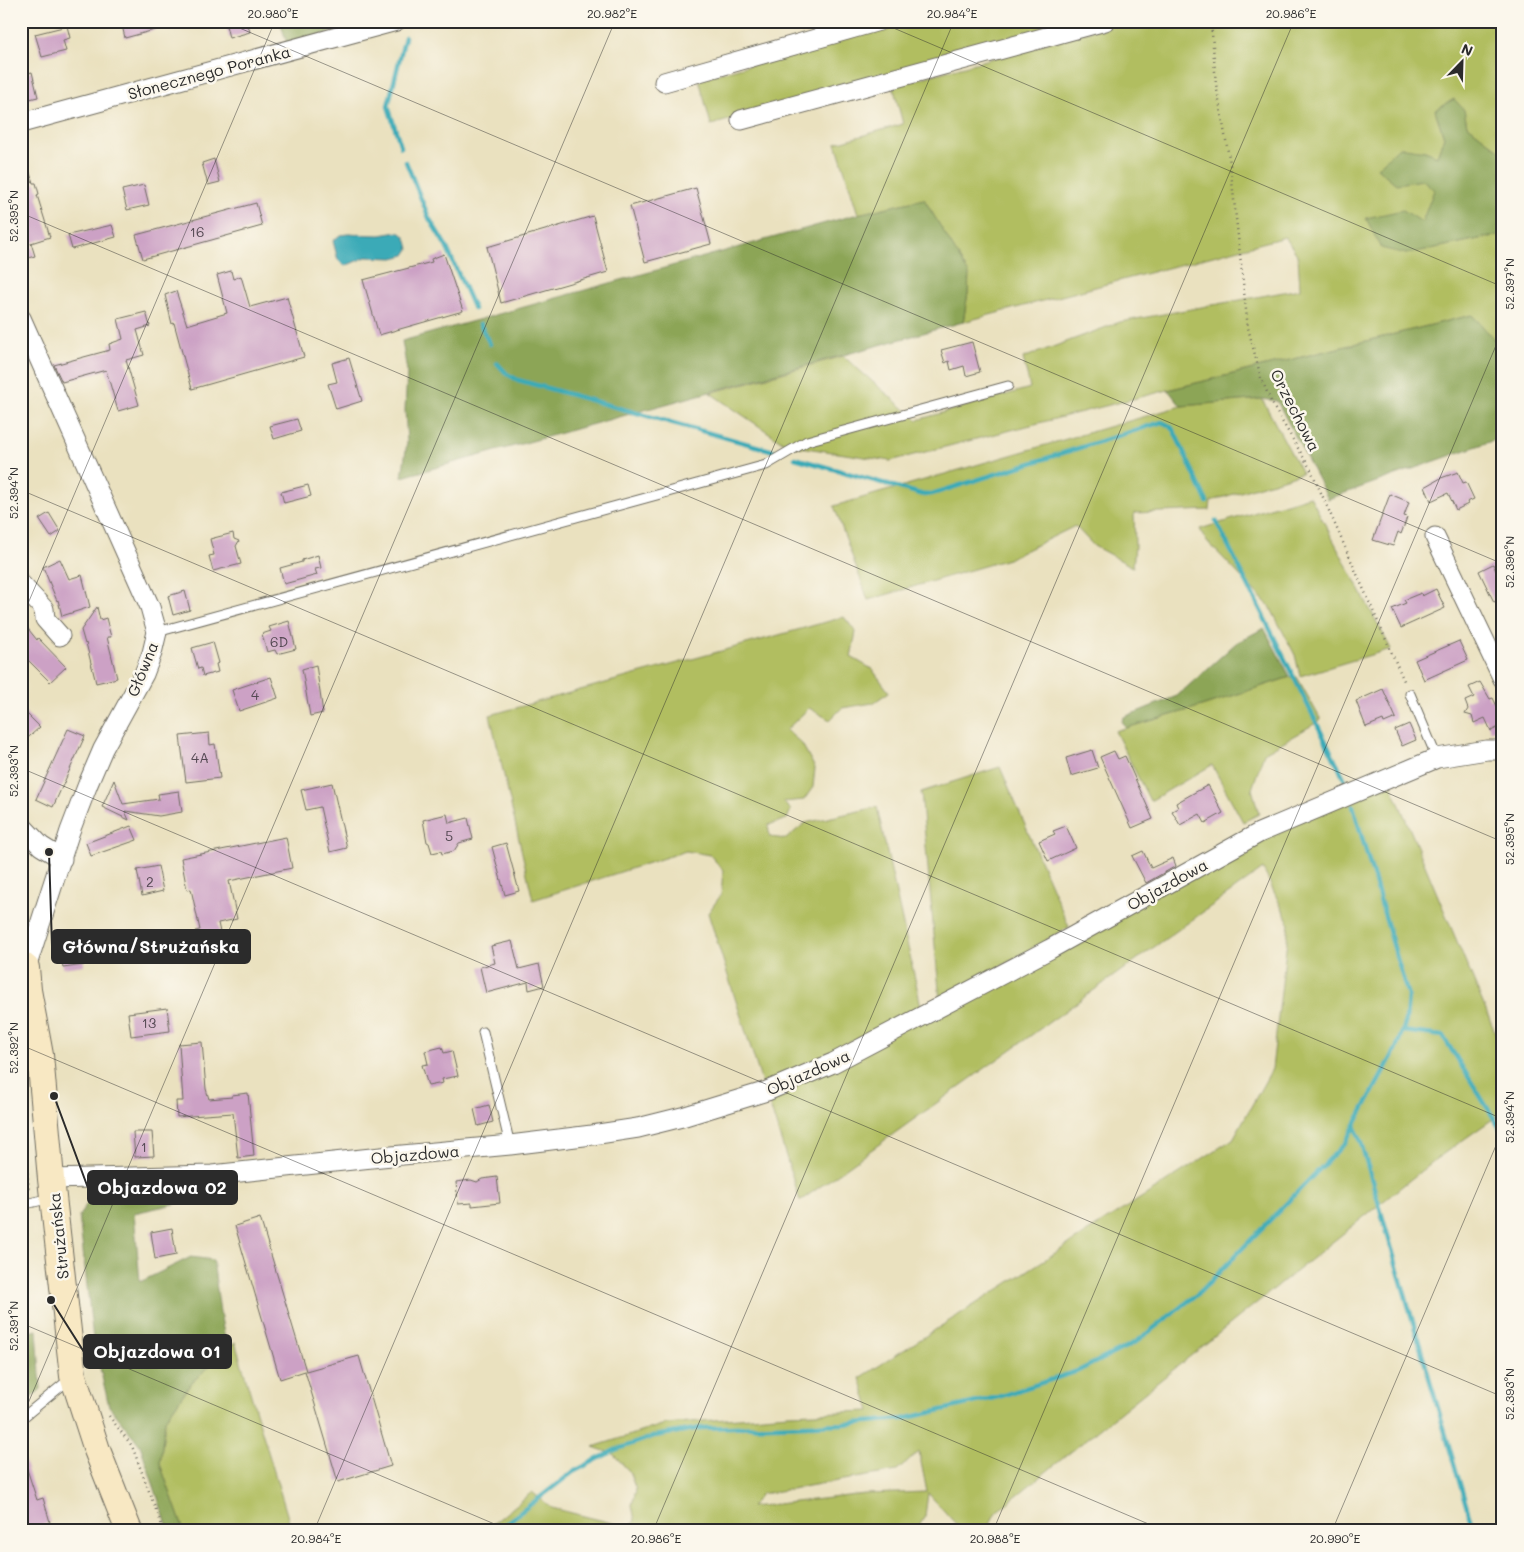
<svg xmlns="http://www.w3.org/2000/svg" width="1524" height="1552" font-family="Mali,sans-serif">
  <rect width="100%" height="100%" fill="#fbf7ec"/>
  <filter id="ink" filterUnits="userSpaceOnUse"><feTurbulence type="fractalNoise" baseFrequency=".02" numOctaves="2"/><feDisplacementMap in="SourceGraphic" scale="10" xChannelSelector="R" yChannelSelector="G"/><feConvolveMatrix kernelMatrix="1 2 1 2 8 2 1 2 1" color-interpolation-filters="sRGB"/></filter>
  <filter id="wash" filterUnits="userSpaceOnUse"><feTurbulence type="fractalNoise" baseFrequency=".0096" numOctaves="4" result="noise"/><feDisplacementMap in="SourceGraphic" scale="20" xChannelSelector="R" yChannelSelector="G"/><feGaussianBlur stdDeviation="1.12" result="paint"/><feColorMatrix in="noise" values="0 0 0 0 0 0 0 0 0 0 0 0 0 0 0 0 0 1.4 0 .05"/><feComposite in="paint" operator="in"/></filter>
  <g filter="url(#wash)">
    <rect width="100%" height="100%" fill="#eae1bf"/>
    <path fill="#b1be60" stroke="#6e7446" fill-rule="evenodd" d="M908,21h173l-370,104 -12,-46z
      M1125,21h378v132l-36,-28 -3,-15h-29l9,27 -7,19 -12,-5 -29,32 27,-3 12,10 -13,33 -16,31 97,-20v109l-6,-1 -25,-27 -304,75 -278,71 -103,-16 -77,-52 133,-37 74,64 113,-32 -7,-30 97,-36 180,-33 -2,-33 -13,-19 -322,85 5,-29v-19l-44,-75 -66,15 -22,-71 67,-19 -10,-38z
      M1262,399l40,74 -91,28 -1,9 -76,3 1,33 -2,21 -39,-21 -19,-20 -67,33 -140,41 -34,-94 347,-100z
      M1310,496l81,153 -91,27 -5,-21 -25,-48 -65,-68 -5,-10z
      M844,617l12,15 -5,25 21,12 17,23 -16,11 -31,5 -12,12 -21,-12 -23,22 16,14 13,24 -2,19 -9,13 -21,2 8,8 -4,9 -19,6 2,12 16,2 19,-16 72,-16 44,199 -158,80 -55,-173 13,-18 2,-25 -13,-15 -24,-4 -153,49 -43,-185z
      M1290,677h7l24,43 -57,33 -12,36 7,25 -16,8 -31,-57 -62,36 -35,-70 77,-22z
      M1000,767l69,160 -129,74 -19,-209z
      M1388,777l115,274v64l-13,6 -54,38 -440,353 -10,19h-24l-34,-38 -3,23 -9,15h-432l48,-39 20,16 76,19 7,-6 -3,-16 4,-15 -7,-19 -16,-17 -20,-7 72,-23 123,-10 82,-3 -10,-33 373,-239 39,-70 17,-146 -26,-54 -463,332 -33,-105 482,-251zM919,1452l8,40 -62,2 -114,13 10,-13 136,-23z
      M235,1342l57,189h-108l-24,-67 5,-44 27,-38z"/>
    <path fill="#8ca556" stroke="#5c6840" d="M280,21h92l-85,23z
      M1454,99l10,11 3,15 36,28v81l-97,20 -25,-6 -15,-30 37,-8 19,12 12,-32 -11,-10 -27,4 -19,-16 22,-21 26,4 12,5 7,-19 -9,-27z
      M924,199l45,75 -1,19 -5,29 -561,155 5,-35 -2,-32 2,-39 -5,-30 456,-127z
      M1472,315l25,27 6,1v94l-175,62 -51,-98 -15,-2 -81,7 -13,-16z
      M1264,628l26,49 -98,32 -66,19 -4,-7 2,-4 53,-21 59,-53z
      M191,1192l-3,9 -54,12 6,69 51,-25 22,3 7,52 7,38 -35,32 -27,38 -5,44 24,67h-15l-29,-86 -31,-39 -16,-67 -14,-123 15,-23z
      M37,1330l4,59 -20,18v-73z"/>
    <path fill="#3aaab7" stroke="#326a71" d="M398,232c8,2 9,9 11,17l-4,6 -12,3 -27,-1 -21,9 -7,-6 -5,-19 7,-6 8,-1 32,1z"/>
    <g fill="none" stroke-linecap="round" stroke-linejoin="round">
      <path stroke="#3aaab7" stroke-width="4.5" d="M401,147l-13,-41 17,-69
        M406,162l23,56 17,28 28,63
        M480,324l10,20
        M497,363l10,11 11,6 256,71
        M795,458l129,37 8,-1 230,-72 8,4 4,5 33,71
        M1216,521l130,261
        M1402,1031l41,5 60,97
        M1354,1126l5,10 112,386
        M496,1531l77,-59 42,-22 40,-14 46,-8 142,-4 60,-5 95,-22 80,-26 58,-29 64,-50 145,-149 51,-94 10,-28 2,-25 -55,-190"/>
    </g>
    <g id="blocks">
      <path fill="#cca1c5" d="M121,21h51l1,4 -48,13z
        M225,21h22l3,11 -21,6z
        M67,26l3,12 -7,2 3,11 -24,6 -7,-23z
        M32,72l6,25 -17,4v-26z
        M21,156h4l8,27h3l3,11 -2,1 13,42 -19,6 4,13 -14,4z
        M214,159l6,23 -12,3 -6,-22z
        M144,185l5,20 -22,5 -5,-20z
        M696,188l15,56 -66,18 -15,-56z
        M256,203l6,23 -119,33 -7,-24z
        M593,216l15,56 -107,31 -14,-56z
        M112,225l4,12 -44,12 -4,-14z
        M444,254l19,57 -84,24 -16,-55 69,-18 -1,-3z
        M231,271l2,8 8,-3 9,31 37,-10 17,60 -112,32 -18,-66 -2,1 -7,-29 11,-4 11,34 40,-12 -10,-38z
        M146,312l4,14 -13,4 7,25 -18,5 13,45 -21,6 -12,-41 -44,12 -8,-17 56,-15 -1,-6 14,-5 -5,-20z
        M972,342l8,30 -14,4 -2,-10 -13,4 -2,-9 -4,2 -4,-13z
        M349,358l13,43 -26,8 -8,-25 9,-2 -5,-19z
        M297,419l4,12 -27,8 -4,-13z
        M1458,472l5,11 3,-1 8,17 -7,3 1,2 -12,6 -8,-17 -17,8 -6,-14 16,-9z
        M308,485l3,11 -27,7 -3,-11z
        M1390,494l19,8 -5,14 3,1 -3,9 -3,8 -3,-2 -5,14 -20,-6z
        M49,513l11,18 -9,6 -12,-18z
        M233,533l1,6 5,2 -3,5 5,18 -28,7 -4,-15 5,-1 -4,-16z
        M318,555l3,13 -6,1 2,6 -33,9 -4,-16 22,-6v-2z
        M60,559l9,20 13,-4 8,32 -28,9 -4,-16 -1,1 -14,-34z
        M1493,564l3,7 7,-3v30l-9,4 -15,-31z
        M1436,589l9,19 -44,20 -9,-19 14,-6 -2,-3 17,-7 1,3z
        M185,591l5,19 -17,5 -5,-19z
        M97,607l3,13 6,-2 5,19h-4l10,41 -21,5 -10,-40 -1,1 -4,-14z
        M21,620l16,20 1,-2 28,29 -16,15 -29,-29z
        M289,621l7,28 -19,5 -2,-4 -8,2 -5,-18 9,-3 -2,-4z
        M1459,641l9,19 -44,20 -9,-20z
        M213,642l6,21 -3,1 2,8 -15,4 -2,-8 -3,1 -6,-21z
        M316,665l7,48 -13,3 -8,-47z
        M271,677l7,21 -39,13 -7,-21z
        M1480,682l10,17 3,-1 10,21v6l-12,6 -6,-13 -11,5 -2,-7 -7,-2 3,-5 -3,-8 9,-4 -5,-10z
        M1383,689l13,29 -12,5 -1,-3 -17,7 -10,-26z
        M21,708l19,19 -19,17z
        M1409,724l7,16 -14,6 -7,-16z
        M68,729l17,7 -32,71 -17,-8z
        M209,733l1,12 5,-1 5,34 -34,4 -6,-46z
        M1092,750l6,18 -27,8 -5,-18z
        M1114,751l4,8 7,-3 28,63 -21,9 -32,-71z
        M114,780l9,24 36,-5 -1,-5 21,-3 3,21 -23,4 -34,-5 4,9 -27,-13z
        M332,783l15,65 -17,4 -10,-45 -14,3 -5,-20z
        M1208,785l15,28 -18,10 -5,-9 -20,11 -8,-14 6,-3 -2,-5z
        M447,814l2,9 19,-5 5,21 -14,4 -5,8 -12,3 -1,-3 -9,2 -3,-10 -2,-1 -4,-22z
        M131,826l6,14 -46,16 -5,-13z
        M1066,826l10,22 -28,13 -9,-20 16,-7 -2,-3z
        M286,837l6,31 -63,13 8,38 -19,4 6,28 -14,3 -12,-7 -3,-16 5,-1 -9,-41 -4,1 -6,-32z
        M506,843l13,48 -14,4 -13,-48z
        M1143,851l8,17 22,-10 3,8 -30,17 -14,-27z
        M158,866l5,25 -21,5 -5,-26z
        M512,941l7,28 20,-5 5,22 -15,4 -1,-8 -42,11 -6,-26 15,-4 -4,-17z
        M82,944l2,21 -21,3 -3,-22z
        M167,1008l3,23 -39,5 -3,-23z
        M202,1042l4,47 3,10 23,-2v-2l16,-2 6,63 -16,2 -5,-45 -56,4 -1,-16h7l-4,-57z
        M442,1047l2,6 8,-2 6,25 -16,3 1,4 -15,3 -6,-21 6,-1 -3,-13z
        M489,1105l4,17 -15,4 -4,-17z
        M133,1132h19l2,24 -19,1z
        M497,1177l3,26 -28,3v-3l-14,1 -2,-22 15,-2 6,2 5,-3z
        M260,1218l46,153 53,-15 32,110 -53,16 -33,-111 -25,8 -45,-153z
        M172,1228l4,27 -21,4 -4,-27z
        M21,1460h3l13,40 6,-2 7,24 -19,8 -1,-2 -9,3z"/>
    </g>
  </g>
  <g filter="url(#ink)">
    <use href="#blocks" fill-opacity="0" stroke="#6e6b5f" stroke-width="1"/>
    <g fill="none" stroke-linecap="round" stroke-linejoin="round">
      <defs>
        <path id="lane" d="M157,632l609,-167 41,-24 201,-55
          M1410,694l27,64
          M483,1032l27,113
          M21,1205l30,-7
          M21,1419l50,-41"/>
        <path id="street" d="M664,82l215,-61
          M741,120l364,-99
          M21,123l375,-102
          M21,318l129,289 7,25 -5,21 -8,21 -41,75 -15,35 -18,47 -44,137
          M1435,537l68,142
          M21,584l23,25 1,10 15,17
          M21,825l20,21 21,13
          M51,1179l161,-4 169,-18 129,-12 82,-10 46,-7 44,-11 85,-26 66,-28 217,-114 209,-116 178,-75 50,-8h16"/>
        <path id="secondary" d="M21,964l5,4 2,22 12,65 11,124 22,197 24,74 32,81"/>
      </defs>
      <use href="#lane" stroke="#6e6b5f" stroke-width="11"/>
      <use href="#street" stroke="#6e6b5f" stroke-width="21"/>
      <use href="#secondary" stroke="#6e6b5f" stroke-width="28"/>
      <path stroke="#6e6b5f" stroke-width="2.5" stroke-dasharray="1 4" stroke-linecap="butt" d="M1211,21l5,63 14,79 18,165 13,50 12,28 38,64 94,213
        M21,1098l8,93
        M109,1416l23,30 32,85"/>
      <use href="#lane" stroke="#fff" stroke-width="9"/>
      <use href="#street" stroke="#fff" stroke-width="19"/>
      <use href="#secondary" stroke="#f8e8c3" stroke-width="26"/>
    </g>
  </g>
  <path fill="none" stroke="#2b2b2b" stroke-width="1" stroke-opacity="0.45" d="M223,21l1280,543M877,21l626,266M21,213l1482,629M21,490l1482,629M21,620l254,-599M21,768l1482,629M21,1045l1144,486M21,1323l490,208M21,1420l594,-1399M314,1531l640,-1510M653,1531l641,-1510M993,1531l510,-1202M1332,1531l171,-402"/>
  <g text-anchor="middle" dominant-baseline="central" stroke-width="5" stroke-linejoin="round" paint-order="stroke">
    <g font-size="14" fill="#534852">
      <text x="197" y="231">16</text>
      <text x="279" y="641">6D</text>
      <text x="255" y="694">4</text>
      <text x="200" y="757">4A</text>
      <text x="449" y="835">5</text>
      <text x="150" y="881">2</text>
      <text x="149" y="1022">13</text>
      <text x="144" y="1146">1</text>
    </g>
    <g font-size="16" fill="#2b2b2b" stroke="#fbf7ec">
      <text transform="translate(209 72) rotate(-15)">Słonecznego Poranka</text>
      <text transform="translate(1296 410) rotate(63)">Orzechowa</text>
      <text transform="translate(142 669) rotate(-68)">Główna</text>
      <text transform="translate(1167 884) rotate(-29)">Objazdowa</text>
      <text transform="translate(808 1072) rotate(-24)">Objazdowa</text>
      <text transform="translate(415 1154) rotate(-5)">Objazdowa</text>
      <text transform="translate(58 1236) rotate(-96)">Strużańska</text>
    </g>
  </g>
  <path fill="none" stroke="#2b2b2b" stroke-width="2" d="M49 852L52 946M54 1096L88 1188M51 1300L84 1352"/>
  <g fill="#2b2b2b" stroke="#fbf7ec" stroke-width="2">
    <circle cx="49" cy="852" r="5"/>
    <circle cx="54" cy="1096" r="5"/>
    <circle cx="51" cy="1300" r="5"/>
  </g>
  <g fill="#2b2b2b" stroke="#2b2b2b" stroke-width="2">
    <rect x="52" y="930" width="198" height="33" rx="5"/>
    <rect x="88" y="1171" width="149" height="33" rx="5"/>
    <rect x="84" y="1335" width="147" height="33" rx="5"/>
  </g>
  <g font-size="18" text-anchor="middle" font-weight="bold" fill="#fff">
    <text x="151" y="953">Główna/Strużańska</text>
    <text x="162" y="1194">Objazdowa 02</text>
    <text x="157" y="1358">Objazdowa 01</text>
  </g>
  <rect width="1524" height="1552" fill="none" stroke="#fbf7ec" stroke-width="55"/>
  <g transform="translate(1462 62) rotate(23)" stroke="#fbf7ec" stroke-width="4" paint-order="stroke">
  <path d="M0-4L9 19L0 12L-9 19Z" fill="#2b2b2b"/>
  <text y="-8" font-size="14" font-weight="bold" text-anchor="middle" fill="#2b2b2b">N</text>
  </g>
  <rect x="28" y="28" width="1468" height="1496" fill="none" stroke="#2b2b2b" stroke-width="2"/>
  <g font-size="12" text-anchor="middle" fill="#2b2b2b">
    <text x="273" y="18">20.980°E</text>
    <text x="612" y="18">20.982°E</text>
    <text x="952" y="18">20.984°E</text>
    <text x="1291" y="18">20.986°E</text>
    <text transform="translate(14 216) rotate(-90)" y="4">52.395°N</text>
    <text transform="translate(1510 284) rotate(-90)" y="4">52.397°N</text>
    <text transform="translate(14 493) rotate(-90)" y="4">52.394°N</text>
    <text transform="translate(1510 562) rotate(-90)" y="4">52.396°N</text>
    <text transform="translate(14 771) rotate(-90)" y="4">52.393°N</text>
    <text transform="translate(1510 839) rotate(-90)" y="4">52.395°N</text>
    <text transform="translate(14 1048) rotate(-90)" y="4">52.392°N</text>
    <text transform="translate(1510 1117) rotate(-90)" y="4">52.394°N</text>
    <text transform="translate(14 1326) rotate(-90)" y="4">52.391°N</text>
    <text transform="translate(1510 1394) rotate(-90)" y="4">52.393°N</text>
    <text x="316" y="1543">20.984°E</text>
    <text x="656" y="1543">20.986°E</text>
    <text x="995" y="1543">20.988°E</text>
    <text x="1335" y="1543">20.990°E</text>
  </g>
</svg>
